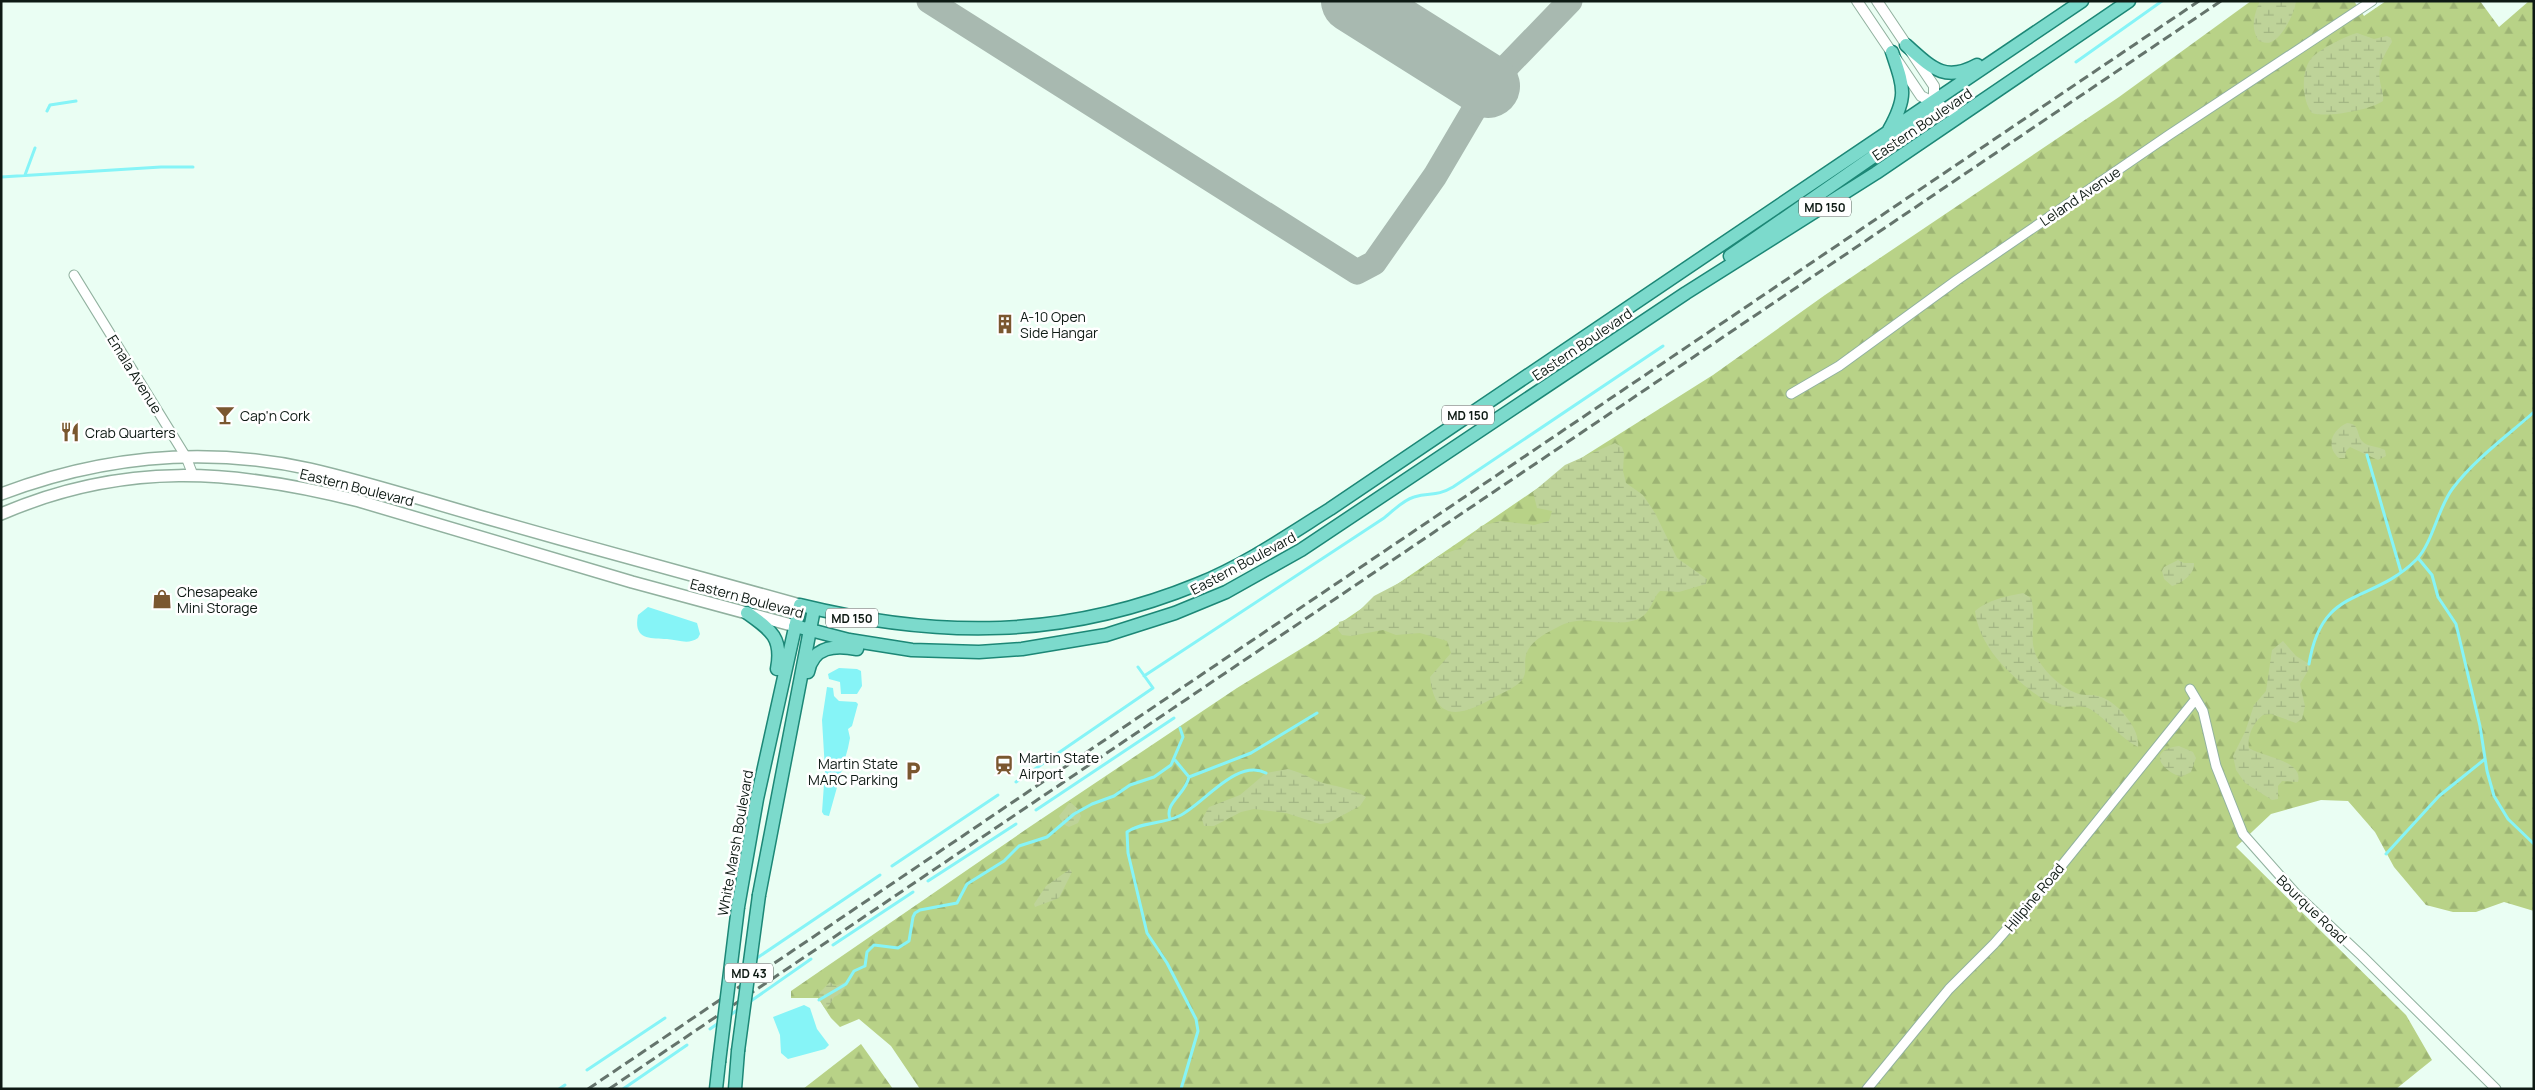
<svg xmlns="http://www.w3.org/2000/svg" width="2535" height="1090" font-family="Manrope,sans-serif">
  <defs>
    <pattern id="forest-firs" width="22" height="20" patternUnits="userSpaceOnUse" patternTransform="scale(1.25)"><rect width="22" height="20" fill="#b8d287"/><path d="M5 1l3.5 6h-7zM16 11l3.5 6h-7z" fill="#9db474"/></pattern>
    <pattern id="wetland-marsh" width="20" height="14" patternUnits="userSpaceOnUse" patternTransform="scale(1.25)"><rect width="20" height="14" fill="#bed399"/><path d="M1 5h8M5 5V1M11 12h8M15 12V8" fill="none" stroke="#a2b583"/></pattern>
  </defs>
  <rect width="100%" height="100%" fill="#eafef3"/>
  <path fill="url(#forest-firs)" d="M2251,1h103l10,15 22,-15h94l19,26 30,-26h5v910l-30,-9 -28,10h-23l-27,-7 -32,-38 -19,-35 -27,-31 -27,-1 -50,14 -35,33 170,168 26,45 -36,29h-1476l-29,-43 -32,-27 -19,8 -9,-9 -13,-20h-27v-7l237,-163 209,-140 80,-49 269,-184 127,-80 112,-80 294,-198z
    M861,1044l32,45h-90z"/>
  <path fill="url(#wetland-marsh)" d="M2260,1h36c-1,12 -14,37 -25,41 -4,2 -8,0 -12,-1 -9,-12 -5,-27 1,-40z
    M2357,33l17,6 13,-3 4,2 1,4c-7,12 -15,24 -12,39 1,8 4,12 3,20 -13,9 -56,17 -71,12 -10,-12 -11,-40 -2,-53 7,-10 36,-24 47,-27z
    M2347,423c13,1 9,10 15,18 5,6 16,5 23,9l1,6 -8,4 -28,-13 -4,4 -1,7h-6c-14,-12 -7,-28 8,-35z
    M1615,443l7,4 2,6 -1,18 3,12 17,12 12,18 22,45 30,21 -1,5 -27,8 -19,-1c-7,7 -9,19 -17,25 -22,16 -57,-5 -85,11 -10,5 -24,12 -30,23 -7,12 3,24 -10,34 -6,5 -16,9 -23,13 -31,18 -60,28 -65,-20l21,-24 -4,-12 -27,-8 -24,2 -13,-5 -32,6 -9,-1 -4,-5 1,-8 13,-4 22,-22 46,-24 17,-15 23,-9 21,-22 19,-5 34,4 15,-4 3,-10 -15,-3 -4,-16 32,-27z
    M2178,560l6,3h10c1,11 -12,20 -22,23l-8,-7 -2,-8 2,-4z
    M2023,593l8,5c7,24 -5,42 8,63 8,13 22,26 37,32 7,3 15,1 22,3 18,4 43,33 40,51 -18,-9 -30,-27 -48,-38 -8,-5 -24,0 -37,-4 -7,-2 -13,-8 -19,-12 -26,-20 -55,-47 -59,-82 12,-11 33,-15 48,-18z
    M2283,641l13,15 13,8v5l-9,15 5,22 -3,13 -6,4 -25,-9 -8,1c-10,8 -16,21 -14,33 13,9 55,12 49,34l-16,-1 -4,5v13l-6,1 -27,-17 -9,-13 -3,-14 12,-24 9,-27 12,-14 6,-41z
    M2179,746l14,6 3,6 -5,14 -10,5c-22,-8 -33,-27 -2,-31z
    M1288,769c11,3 19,7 29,12 17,6 34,6 49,16l-6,9 -32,17 -8,1 -34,-11 -32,-4 -13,3 -27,14h-10l-2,-7 7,-12 31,-12 26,-22z
    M1070,802l7,6 4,8 -3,7 -9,4 -6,-3 -4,-8z
    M1070,869l2,3 -13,26 -24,9 -1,-3 12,-18z
    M850,980l-10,14 -6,3 -5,9 -5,1 -6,-13 12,-12 5,4z"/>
  <path fill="#86f4f7" d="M648,607l49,16 3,11 -2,4c-10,7 -19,2 -31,1 -17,-1 -34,1 -29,-24z
    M839,668l18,1 4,2 1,15 -5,8h-16l-1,-12 -11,-3 -1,-5z
    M827,687l6,1 1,8 5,5 17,1 2,2 -6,22 -4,3 2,9 -2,10 -19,68 -5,-1 -2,-3 3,-42 -3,-50z
    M804,1005l6,3 7,21 12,16 -4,4 -37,10 -7,-6 -1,-18 -7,-18z"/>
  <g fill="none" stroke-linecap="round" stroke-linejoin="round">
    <path stroke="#86f4f7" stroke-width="3" d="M2076,62l86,-61
      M47,111l3,-6 26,-4
      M25,175l10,-27
      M1,177l160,-10h32
      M2367,455l34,117
      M2418,558l14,17 6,22 18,27 24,102 7,45 7,25 14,23 26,25
      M2309,664c13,-80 61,-58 108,-105 16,-17 21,-52 36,-71 22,-29 54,-52 81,-76
      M1144,676l240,-158c9,-7 19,-18 30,-21 16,-5 22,0 39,-10l210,-141
      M1189,777l62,-24 66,-40
      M1016,782l137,-94 -15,-21
      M1036,810l138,-92
      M1170,819c-6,-16 16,-25 19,-42l-14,-17
      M2386,854l53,-58 46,-37
      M892,866l106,-71
      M928,881l88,-57
      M833,945l80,-53
      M754,960l126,-85
      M733,974l14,-9
      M819,1000l27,-16 8,-13 11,-5 2,-14 7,-7 24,3 11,-7 4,-24 2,-4 5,-3 37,-7 10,-19 37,-23 15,-15 28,-9 27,-23 18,-10 22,-8 16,-11 24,-8 17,-12 12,-28 -3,-9
      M748,1003l63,-44
      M729,1016l11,-8
      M710,1029l10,-7
      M587,1070l78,-52
      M559,1089l6,-4
      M623,1089l64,-44
      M1181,1089l17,-58 -2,-12 -29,-56 -20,-30 -19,-80 -1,-21c14,-10 37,-8 52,-16 25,-12 57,-58 87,-43"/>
    <path stroke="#a8b9b0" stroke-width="25" d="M929,1l428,271 17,-9 61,-87 53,-90 82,-85"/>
    <path stroke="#a8b9b0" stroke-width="64" d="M1353,1l135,85"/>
    <defs>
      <path id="minor" d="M74,275l112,182 7,18
        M1791,394l48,-28 118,-86 212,-145 203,-134
        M2190,689l13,22 13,55 27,68 54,61 65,61 134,133
        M1867,1089l82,-100 45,-45 56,-64 145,-180"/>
      <path id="tertiary" d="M1857,1l64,95 39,20
        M1877,1l57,85v16"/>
      <path id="secondary" d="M1,494c100,-38 204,-48 309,-25 61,14 122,34 183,51 102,29 204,57 307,85
        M1,514c123,-53 232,-45 358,-13l273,81 163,44"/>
      <path id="primary" d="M1906,45c25,22 38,38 71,20
        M1889,130c19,-34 15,-42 3,-78
        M1730,256l196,-136 8,-18
        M747,613c24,17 36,25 30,56
        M795,626l54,14 63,10 67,2 43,-3 84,-14 69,-22 51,-21 75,-42 385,-257 190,-120 253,-172
        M808,672c5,-26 27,-27 49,-23
        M759,895l55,-286
        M738,907l19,-108 43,-194c139,34 264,34 398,-21 47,-19 89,-48 132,-75l752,-508
        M716,1089l3,-27
        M735,1089l3,-38"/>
    </defs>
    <use href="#minor" stroke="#91b19f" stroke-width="11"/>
    <use href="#tertiary" stroke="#91b19f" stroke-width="12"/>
    <use href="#secondary" stroke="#91b19f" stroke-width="14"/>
    <use href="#primary" stroke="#1c8776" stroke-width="15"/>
    <use href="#minor" stroke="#fff" stroke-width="9"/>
    <use href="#tertiary" stroke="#fff" stroke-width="10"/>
    <use href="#secondary" stroke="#fff" stroke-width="11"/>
    <use href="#primary" stroke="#7cdacc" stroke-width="12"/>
    <path stroke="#65746c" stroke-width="3" stroke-dasharray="10 5" stroke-linecap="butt" d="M588,1089l1611,-1088
      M609,1089l1612,-1088"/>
    <defs>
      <path id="primary-bridge" d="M738,1051l21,-156
        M719,1062l19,-155"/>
    </defs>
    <use href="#primary-bridge" stroke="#1c8776" stroke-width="15" stroke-linecap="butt"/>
    <use href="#primary-bridge" stroke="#7cdacc" stroke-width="12"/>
  </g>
  <defs>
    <symbol id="building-bare" viewBox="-9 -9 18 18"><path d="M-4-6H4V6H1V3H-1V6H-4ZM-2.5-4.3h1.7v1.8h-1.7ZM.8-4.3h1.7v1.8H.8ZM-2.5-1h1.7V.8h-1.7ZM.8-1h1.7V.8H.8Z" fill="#7a572f" stroke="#fff" stroke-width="2.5" paint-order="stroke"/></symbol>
    <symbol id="bar-bare" viewBox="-9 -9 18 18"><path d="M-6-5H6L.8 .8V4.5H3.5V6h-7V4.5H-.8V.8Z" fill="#7a572f" stroke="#fff" stroke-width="2.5" paint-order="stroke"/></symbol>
    <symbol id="restaurant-bare" viewBox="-9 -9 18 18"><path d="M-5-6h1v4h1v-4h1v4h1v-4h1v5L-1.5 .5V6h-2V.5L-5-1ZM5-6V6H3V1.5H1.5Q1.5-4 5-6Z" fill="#7a572f" stroke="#fff" stroke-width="2.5" paint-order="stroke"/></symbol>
    <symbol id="shop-bare" viewBox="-9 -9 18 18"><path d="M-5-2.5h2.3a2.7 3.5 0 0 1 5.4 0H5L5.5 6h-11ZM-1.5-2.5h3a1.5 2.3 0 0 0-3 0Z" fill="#7a572f" stroke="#fff" stroke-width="2.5" paint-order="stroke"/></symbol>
    <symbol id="station-bare" viewBox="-9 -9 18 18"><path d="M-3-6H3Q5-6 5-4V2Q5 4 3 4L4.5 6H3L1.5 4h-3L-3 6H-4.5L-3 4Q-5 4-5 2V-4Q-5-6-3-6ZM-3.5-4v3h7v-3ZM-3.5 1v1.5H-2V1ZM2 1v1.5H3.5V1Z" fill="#7a572f" stroke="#fff" stroke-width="2.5" paint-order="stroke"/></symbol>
    <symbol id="parking-bare" viewBox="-9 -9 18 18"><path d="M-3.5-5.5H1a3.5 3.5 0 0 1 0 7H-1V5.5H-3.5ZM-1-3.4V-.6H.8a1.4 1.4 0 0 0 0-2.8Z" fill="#7a572f" stroke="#fff" stroke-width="2.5" paint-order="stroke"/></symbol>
  </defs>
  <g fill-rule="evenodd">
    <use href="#building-bare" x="991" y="310" width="28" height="28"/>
    <use href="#bar-bare" x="211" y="401" width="28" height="28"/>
    <use href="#restaurant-bare" x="56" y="418" width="28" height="28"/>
    <use href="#shop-bare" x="148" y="585" width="28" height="28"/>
    <use href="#station-bare" x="990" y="751" width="28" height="28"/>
    <use href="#parking-bare" x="899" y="757" width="28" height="28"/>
  </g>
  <g text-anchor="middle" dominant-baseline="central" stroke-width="5" stroke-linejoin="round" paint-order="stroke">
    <g fill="#fff" stroke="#565f5a" stroke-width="1">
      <rect x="1799" y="197.5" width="52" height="19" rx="4"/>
      <rect x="1442" y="405.5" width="52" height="19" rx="4"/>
      <rect x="826" y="608.5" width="52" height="19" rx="4"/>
      <rect x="725" y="963.5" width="48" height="19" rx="4"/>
    </g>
    <g font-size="12" font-weight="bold" fill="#0e1a14">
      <text x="1825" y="207">MD 150</text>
      <text x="1468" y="415">MD 150</text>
      <text x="852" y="618">MD 150</text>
      <text x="749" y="973">MD 43</text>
    </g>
    <g font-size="14" fill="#0e1a14" stroke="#fff">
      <text transform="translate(1922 124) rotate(-34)">Eastern Boulevard</text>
      <text transform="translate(2080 196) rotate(-34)">Leland Avenue</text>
      <text transform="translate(1582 344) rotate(-34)">Eastern Boulevard</text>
      <text transform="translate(135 374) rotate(58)">Emala Avenue</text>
      <text transform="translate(357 487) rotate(14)">Eastern Boulevard</text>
      <text transform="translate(1243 563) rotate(-28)">Eastern Boulevard</text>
      <text transform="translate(747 598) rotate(15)">Eastern Boulevard</text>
      <text transform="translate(735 843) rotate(-80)">White Marsh Boulevard</text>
      <text transform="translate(2034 897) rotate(-50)">Hillpine Road</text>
      <text transform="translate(2312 909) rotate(44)">Bourque Road</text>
    </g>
    <g font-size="14" fill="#0e1a14" stroke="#fff" text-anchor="start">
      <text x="1020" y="316">A-10 Open<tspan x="1020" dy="16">Side Hangar</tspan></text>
      <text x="240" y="415">Cap'n Cork</text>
      <text x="85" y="432">Crab Quarters</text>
      <text x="177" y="591">Chesapeake<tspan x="177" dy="16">Mini Storage</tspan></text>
      <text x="1019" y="757">Martin State<tspan x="1019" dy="16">Airport</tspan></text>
      <text x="898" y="763" text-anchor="end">Martin State<tspan x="898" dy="16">MARC Parking</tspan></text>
    </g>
  </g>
  <rect width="2535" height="1090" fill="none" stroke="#0e1a14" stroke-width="5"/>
</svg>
